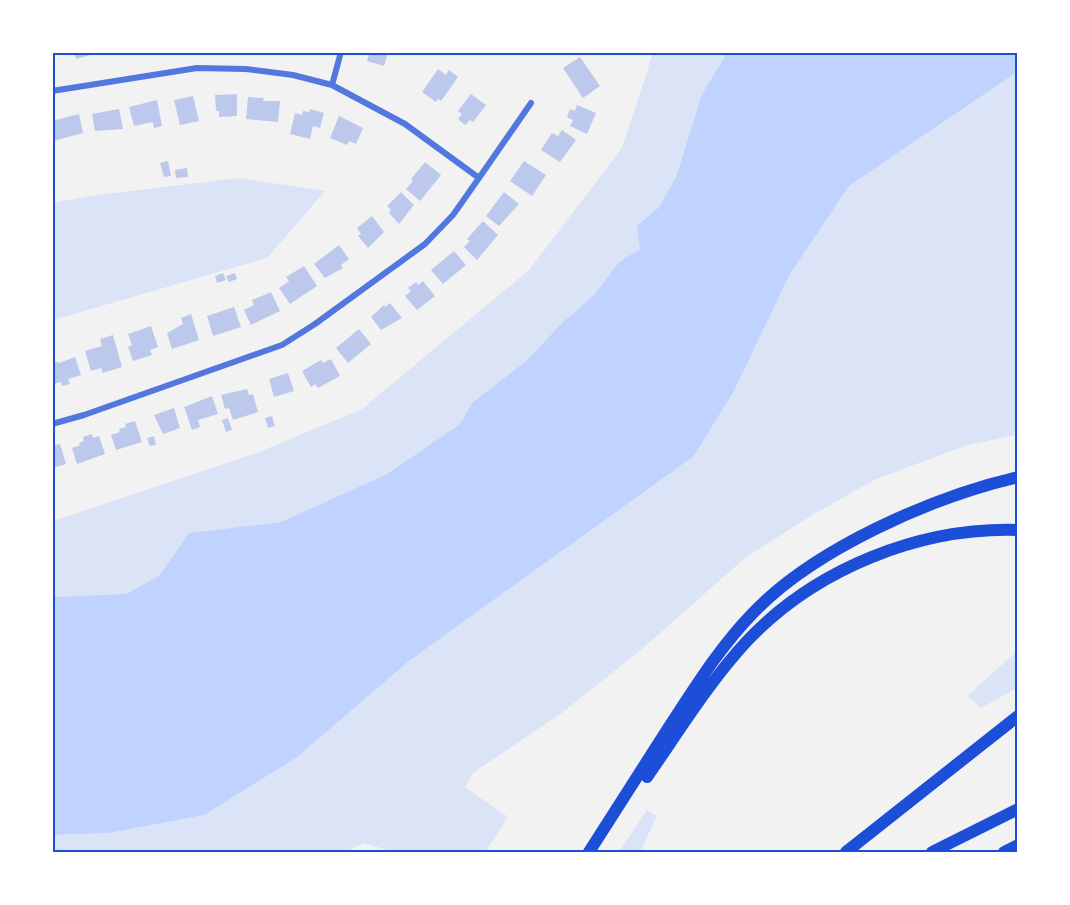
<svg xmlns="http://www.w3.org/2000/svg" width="1070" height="905" font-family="Spectral,serif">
  <rect width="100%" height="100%" fill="#f2f2f2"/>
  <path fill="#dbe4f7" d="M653,53h75l-26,41 -26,83 -17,30 -22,19 3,23 -21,13 -25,33 -32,28 -36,38 -54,42 -12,21 -73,50 -106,48 -92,11 -30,43 -35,18 -71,3v-76l206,-69 103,-43 167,-139 93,-122z
    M1017,72v363l-50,10 -93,35 -65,37 -64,41 -103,91 -79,63 -90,61 -8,14 43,30 -23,35h-91l-30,-9 -19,9h-292l-1,-17 57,-2 95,-18 92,-57 113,-97 285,-205 40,-65 56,-117 59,-88z
    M239,178l86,13 -58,67 -214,62v-117l36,-7z
    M1017,651v37l-36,20 -14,-12z
    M647,810l10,6 -17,36h-21z"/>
  <path fill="#bfd3fe" d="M728,52l289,1v19l-168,114 -59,88 -56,117 -40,65 -285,205 -113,97 -92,57 -95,18 -56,2v-238l72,-3 34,-18 30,-43 92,-11 106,-48 73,-50 12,-21 54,-42 36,-38 32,-28 25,-33 21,-13 -3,-23 22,-19 17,-30 26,-83z"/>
  <path fill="#bdc9ec" d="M74,52h20v2l-18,5z
    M370,52h18l-4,14 -17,-5z
    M580,57l20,29 -17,12 -20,-30z
    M438,69l8,6 3,-5 9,7 -17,24 -3,-2 -2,3 -14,-10z
    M237,94v22l-18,1v-6h-3l-1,-16z
    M471,94l15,11 -13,17 -3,-2 -5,5 -7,-6 4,-5 -4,-3z
    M193,96l6,25 -19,4 -6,-25z
    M248,97l16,1 -1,3h17l-2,21 -32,-3z
    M157,100l5,26 -8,2 -1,-6 -19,4 -5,-19z
    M577,105l19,8 -9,21 -17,-8 3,-6 -6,-3 3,-8 5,2z
    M119,109l4,20 -28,2 -3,-17z
    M310,109l14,4 -4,15 -7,-2 -3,13 -20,-5 5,-21 7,2 1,-4 6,1z
    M79,114l4,19 -30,8 -1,-20z
    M339,116l24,12 -7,16 -7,-3 -2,4 -17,-7z
    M562,130l14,10 -16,22 -19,-12 11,-17 6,3z
    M168,161l3,15 -7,1 -4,-14z
    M524,161l22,14 -14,21 -22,-15z
    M425,162l16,13 -21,26 -14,-12 7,-8 -2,-2z
    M187,168l1,9 -12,1 -1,-8z
    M401,192l13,13 -15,19 -10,-11 2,-3 -4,-4z
    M504,192l15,12 -20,22 -13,-10z
    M372,216l12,16 -16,16 -10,-12 3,-2 -4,-6z
    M483,221l15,14 -21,25 -13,-13 6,-6 -3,-2z
    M339,245l10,14 -8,6 2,3 -18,10 -11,-14z
    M454,251l12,14 -23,19 -12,-14z
    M304,266l13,20 -27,18 -11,-16 10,-7 -3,-4z
    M223,273l3,7 -9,3 -2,-7z
    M235,273l2,6 -8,3 -3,-6z
    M423,281l12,15 -18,14 -12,-14 6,-5 -3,-3 8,-6 2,3z
    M271,292l9,19 -29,14 -7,-15 10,-5 -2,-5z
    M390,303l12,15 -21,12 -10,-13 13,-12 1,2z
    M234,307l7,20 -28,9 -6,-20z
    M191,314l8,26 -27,9 -5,-16 16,-9 -2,-6z
    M151,326l7,21 -8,3 2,5 -19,6 -5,-14 4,-2 -4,-11z
    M359,329l12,15 -23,19 -12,-15z
    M113,335l9,32 -19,6 -2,-5 -10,3 -6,-20 17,-5 -2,-7z
    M75,357l6,18 -13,4 2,5 -8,2 -1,-4 -8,2 -1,-24 7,3z
    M331,359l9,17 -22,12 -3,-4 -4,3 -9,-16 19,-11 2,3z
    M288,373l6,18 -20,6 -5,-18z
    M247,389l2,6 4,-1 5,18 -25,8 -4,-12 -4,1 -4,-14z
    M212,396l6,18 -20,6 2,7 -8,3 -8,-23z
    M174,408l6,20 -17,6 -9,-19z
    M272,416l3,10 -7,2 -3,-10z
    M228,418l4,12 -6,2 -4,-12z
    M135,421l7,21 -26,8 -5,-15 9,-3 -1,-3 7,-2 -1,-3z
    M92,434l1,4 6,-2 6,18 -28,10 -5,-16 8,-3 -1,-2 5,-2 -1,-4z
    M154,436l2,9 -6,1 -3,-8z
    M60,444l6,20 -14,4v-22z"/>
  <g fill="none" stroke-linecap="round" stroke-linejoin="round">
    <path stroke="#5277de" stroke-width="6" d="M332,85l9,-33
      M52,91l145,-23 49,1 47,6 39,10 73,39 74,54 -26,37 -28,29 -110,80 -33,21 -198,70 -32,9
      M479,178l52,-75"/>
    <path stroke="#1d4ed8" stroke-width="12" d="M647,777c32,-46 62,-95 100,-136 68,-72 172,-114 271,-111
      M589,852c26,-40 52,-81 78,-122 27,-41 52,-82 86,-117 61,-64 179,-116 265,-136
      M846,852l172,-136
      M932,852l86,-43
      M1004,852l14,-7"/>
  </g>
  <rect width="1070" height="905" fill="none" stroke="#ffffff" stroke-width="108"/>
  <rect x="54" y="54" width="962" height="797" fill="none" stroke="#1d4ed8" stroke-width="2"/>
</svg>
